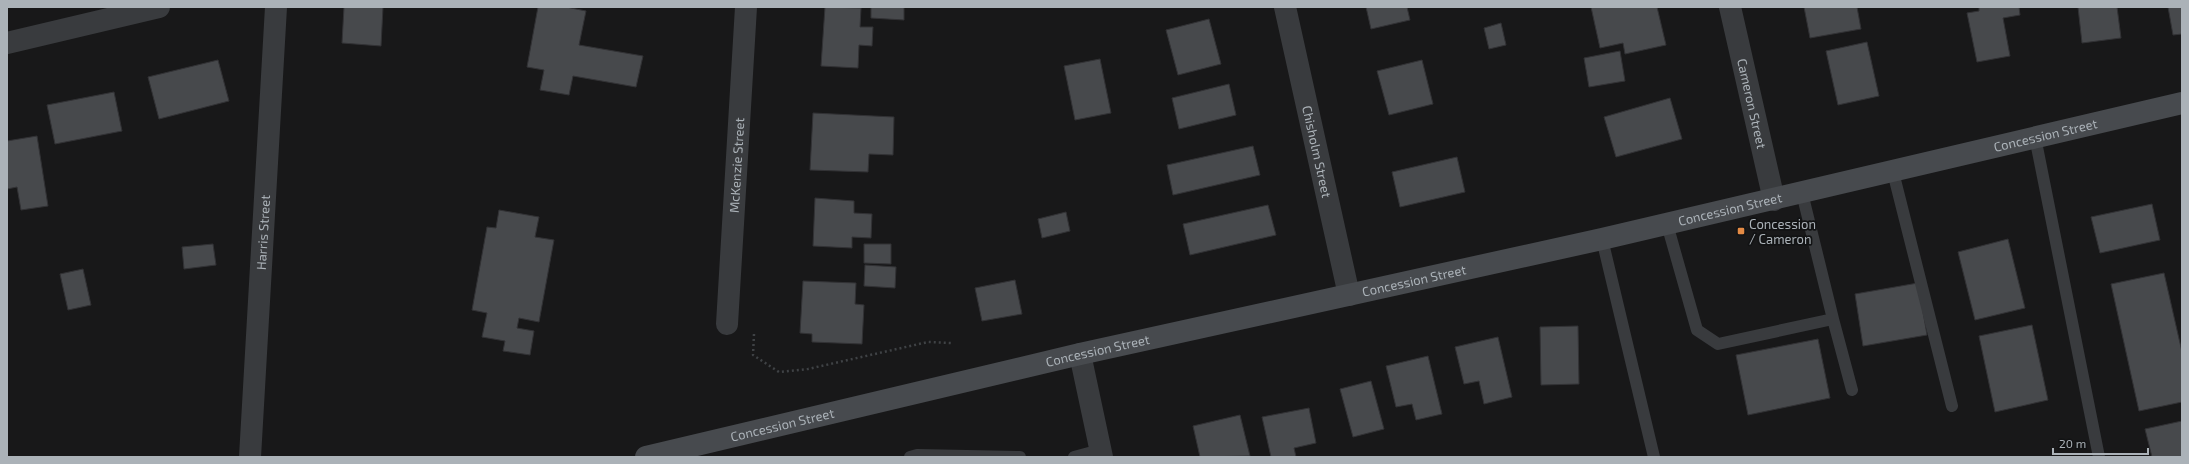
<svg xmlns="http://www.w3.org/2000/svg" width="2189" height="464" font-family="'Exo 2',sans-serif">
  <rect width="100%" height="100%" fill="#181819"/>
  <path fill="#47494c" stroke="#323235" d="M344,7h39l-2,39 -39,-3z
    M538,7h28l20,4 -7,34 64,11 -7,31 -63,-11 -4,19 -29,-5 4,-20 -17,-3z
    M825,7l36,1 -1,19h13l-1,19 -13,-1 -1,23 -37,-2z
    M871,7h33v13l-33,-2z
    M1366,7h41l3,13 -39,9z
    M1591,7h66l9,38 -41,9 -2,-11 -23,5z
    M1804,7h53l4,22 -51,9z
    M1979,7h40l1,8 -17,3 7,38 -33,6 -10,-49 12,-2z
    M2078,7h39l4,31 -39,5z
    M2168,7h14v27l-9,1z
    M1209,19l12,45 -43,11 -12,-45z
    M1501,23l5,22 -17,4 -5,-21z
    M1867,42l12,54 -41,9 -12,-54z
    M1620,51l5,30 -36,6 -5,-29z
    M1100,59l11,54 -36,7 -11,-54z
    M218,60l11,41 -70,18 -11,-42z
    M1422,60l11,44 -44,11 -12,-44z
    M1229,84l7,31 -57,14 -7,-31z
    M114,92l8,39 -67,13 -8,-39z
    M1670,98l12,41 -66,18 -12,-40z
    M813,113l81,4 -1,38 -24,-1 -1,18 -58,-2z
    M37,136l11,70 -27,4 -4,-23 -10,2v-48z
    M1253,146l7,29 -87,20 -6,-30z
    M1457,157l8,35 -65,15 -8,-35z
    M815,198l39,3v12l18,1 -1,24 -19,-1v11l-39,-2z
    M2152,204l8,36 -60,13 -9,-36z
    M1268,205l8,30 -86,20 -7,-31z
    M499,210l40,7 -4,20 19,3 -15,82 -20,-4 -2,10 17,3 -4,24 -27,-4 2,-10 -23,-4 5,-24 -15,-3 15,-83 9,1z
    M1066,212l4,19 -28,7 -4,-19z
    M2008,239l17,69 -50,12 -17,-68z
    M213,244l3,21 -32,4 -2,-22z
    M864,244h27v20l-27,-1z
    M865,265l31,2 -1,21 -31,-2z
    M83,269l8,36 -23,5 -8,-36z
    M2164,273l18,79v50l-43,9 -28,-127z
    M1015,280l7,34 -40,7 -7,-33z
    M803,281l53,2 -1,21 9,1 -2,39 -50,-2v-8l-12,-1z
    M1918,283l9,52 -64,11 -8,-52z
    M2032,325l16,75 -53,12 -16,-76z
    M1578,326l1,58 -38,1 -1,-58z
    M1498,337l14,60 -28,7 -5,-23 -15,3 -9,-37z
    M1818,339l12,59 -82,17 -12,-60z
    M1428,356l14,58 -26,6 -4,-16 -16,3 -10,-41z
    M1371,381l13,48 -31,8 -13,-48z
    M1309,408l7,35 -22,5 2,9h-25l-9,-40z
    M1240,415l10,41 -50,1 -7,-31z
    M2182,421v36h-30l-7,-28z"/>
  <g fill="none" stroke-linecap="round" stroke-linejoin="round">
    <path stroke="#3f4245" stroke-width="2.5" stroke-dasharray="2 3" stroke-linecap="butt" d="M754,334l-1,21 26,17 29,-3 120,-27 23,1"/>
    <path stroke="#393b3e" stroke-width="12" d="M2035,137l64,320
      M1893,172l59,234
      M1667,224l30,106 21,14 115,-25 -31,-126
      M1602,239l52,218
      M1833,319l19,71
      M910,457l7,-2 103,2
      M1074,457l26,-7"/>
    <g stroke="#393b3e" stroke-width="22">
      <path id="s1" d="M1285,7l64,288"/>
      <path id="s2" d="M1730,7l44,193"/>
      <path d="M7,43l152,-36"/>
      <path id="s3" d="M727,324l19,-317"/>
      <path d="M1080,354l22,103"/>
      <path id="s4" d="M250,457l26,-450"/>
    </g>
    <path stroke="#474a4e" stroke-width="22" id="s5" d="M646,457l434,-103 522,-115 580,-136"/>
  </g>
  <rect fill="#e48b45" stroke="#121314" stroke-width="1.5" x="1737" y="227" width="8" height="8" rx="2"/>
  <g text-anchor="middle" dominant-baseline="central" stroke-width="3.5" stroke-linejoin="round" paint-order="stroke">
    <g font-size="13" fill="#abb2b8" stroke="#121314">
      <text stroke="none"><textPath href="#s2" startOffset="99">Cameron Street</textPath></text>
      <text stroke="none"><textPath href="#s5" startOffset="1436">Concession Street</textPath></text>
      <text stroke="none"><textPath href="#s1" startOffset="148">Chisholm Street</textPath></text>
      <text stroke="none"><textPath href="#s3" startOffset="159">McKenzie Street</textPath></text>
      <text stroke="none"><textPath href="#s5" startOffset="1112">Concession Street</textPath></text>
      <text stroke="none"><textPath href="#s4" startOffset="225">Harris Street</textPath></text>
      <text stroke="none"><textPath href="#s5" startOffset="788">Concession Street</textPath></text>
      <text stroke="none"><textPath href="#s5" startOffset="464">Concession Street</textPath></text>
      <text stroke="none"><textPath href="#s5" startOffset="140">Concession Street</textPath></text>
    </g>
    <g font-size="13" fill="#abb2b8" stroke="#121314" text-anchor="start">
      <text x="1749" y="224">Concession<tspan x="1749" dy="15">/ Cameron</tspan></text>
    </g>
  </g>
  <rect width="2189" height="464" fill="none" stroke="#abb2b8" stroke-width="16"/>
  <path d="M2053 448v6h95v-6" fill="none" stroke="#abb2b8" stroke-width="2"/>
  <text x="2059" y="448" font-size="12" fill="#abb2b8" stroke="#121314" stroke-width="3" paint-order="stroke">20 m</text>
</svg>
